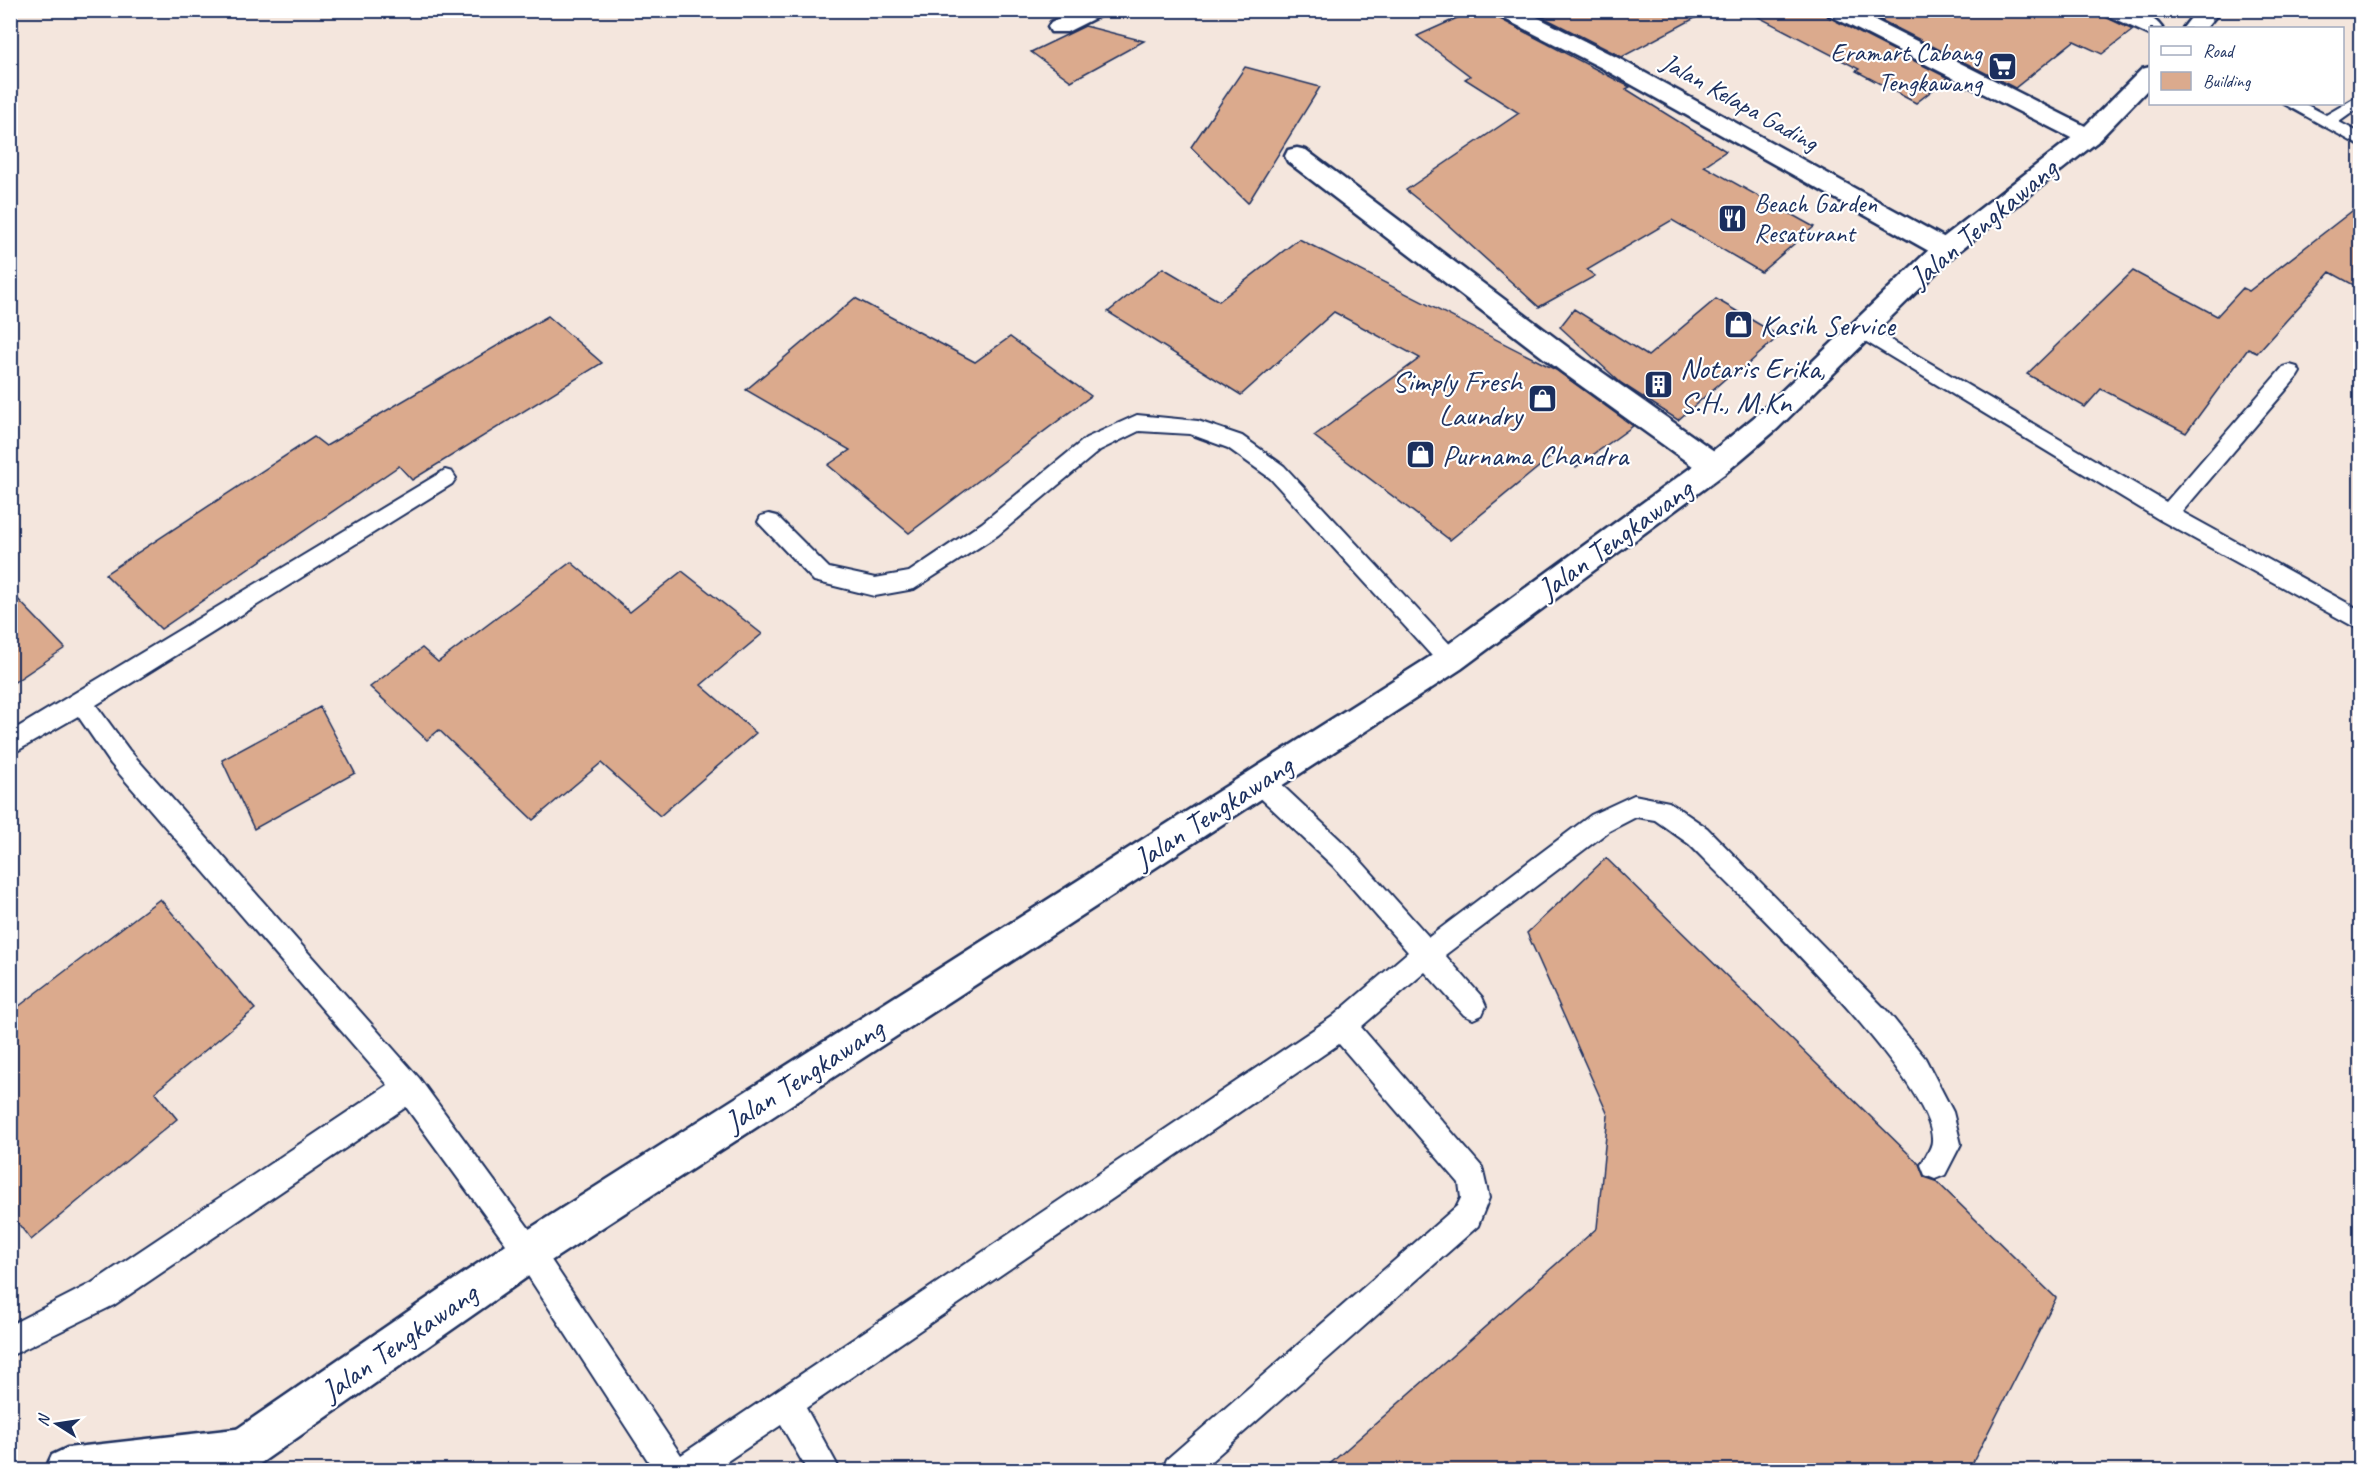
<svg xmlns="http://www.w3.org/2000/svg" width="2371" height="1481" font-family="Caveat,sans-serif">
  <rect width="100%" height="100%" fill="#f4e6dd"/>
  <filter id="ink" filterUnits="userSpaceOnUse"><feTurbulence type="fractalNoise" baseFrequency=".0167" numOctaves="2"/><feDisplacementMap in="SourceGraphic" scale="12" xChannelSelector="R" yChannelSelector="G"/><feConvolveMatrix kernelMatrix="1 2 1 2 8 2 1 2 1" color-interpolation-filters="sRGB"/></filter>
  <g filter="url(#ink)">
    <path fill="#dbaa8d" stroke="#1b2f5e" stroke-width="1.5" d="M1475,10h17l4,7 134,70 -4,2 100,62 -22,15 110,61 -53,45 -89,-52 -85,50 8,6 -56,31 -102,-92 -31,-25 113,-77 -54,-34 5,-3 -53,-40z
      M1529,10h181l-88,47z
      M1745,10h79l4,7 120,61 -32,25 -60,-32 3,-2z
      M1861,10h240l4,7 28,13 -31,24 -28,-13 -59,47z
      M1085,26l59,15 -73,40 -40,-29z
      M1245,67l75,20 -72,116 -57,-56z
      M2361,204v85l-31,-17 -73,81 -9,-4 -62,84 -85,-44 -16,18 -58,-33 106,-103 84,45 26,-28 6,3z
      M1299,239l257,131 77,56 -57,41 -19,-15 -107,88 -136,-104 106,-78 -86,-46 -93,83 -133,-83 55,-44 56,33z
      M855,298l120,64 35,-25 81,59 -182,137 -81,-68 22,-15 -104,-60z
      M1716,299l63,37 -42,38 -4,-2 -55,48 -57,-37 -61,-56 14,-18 74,47z
      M548,316l54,47 -190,117 -13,-14 -238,163 -56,-55 209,-137 12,9z
      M571,562l59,50 52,-41 80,63 -61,51 55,48 -96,83 -59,-53 -68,57 -94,-90 -12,10 -57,-53 52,-39 16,14z
      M10,591l55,57 -55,37z
      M320,707l35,66 -101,56 -32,-69z
      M1606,858l313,306 5,13 12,4 120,117 -87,172h-646l274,-242 11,-113 -81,-182z
      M160,899l95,110 -100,83 22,27 -146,121 -21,-27v-200z"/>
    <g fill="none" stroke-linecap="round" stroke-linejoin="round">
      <defs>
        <path id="service" d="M2360,95v12l-21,15 21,11v13l-76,-42h21l21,11z
          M1862,323l304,179 117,-135 7,-2 7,2 3,5 -3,5 -115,135 178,98v20l-200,-110 -305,-185 -3,-5 3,-5z
          M1137,415l61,6 44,15 42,30 174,187 4,7 -4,7 -8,3 -8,-3 -172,-189 -42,-30 -38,-14 -51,-3 -39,19 -102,85 -84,54 -39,7 -61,-15 -56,-59 3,-6 8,-2 8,2 52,52 46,10 34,-6 73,-49 104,-85z
          M445,470l7,2 4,6 -4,6 -356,221 33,45 290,328 120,164 142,213 651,-438 76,-65 -75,-86 -81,-76 -3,-8 3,-8 9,-3 9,3 81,76 78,87 162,-122 43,-20 35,7 38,26 181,184 37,46 28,54 8,32 -16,31 -10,4 -10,-4 -4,-10c3,-7 11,-17 11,-24 4,-59 -196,-249 -243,-297l-34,-24 -19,-3 -27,14 -164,124 37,42 4,9 -4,9 -9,4 -9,-4 -39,-43 -64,55 121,140 7,31 -11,28 -277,244h-39l5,-11 290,-253 4,-8 -2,-15 -120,-139 -533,364 34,62h-33l-26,-45 -67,45h-60l-135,-208 -113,-155 -292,198 -104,51v-31l82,-42 296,-198 -277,-321 -33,-48 -68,39v-23z"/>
        <path id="minor" d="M1075,10h29l-3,5 -34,17h-16l-3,-5 3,-5z
          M1494,10h29l95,48 336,185 4,6 -4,6 -9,3 -9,-3 -334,-187 -105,-53z
          M1826,10h29l242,122 3,5 -3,5 -9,3 -9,-3 -250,-127z
          M2103,10c20,0 47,0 59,18h-12v7l-44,-20z
          M1297,148l9,2 276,208 142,100 4,8 -4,8 -10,3 -10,-3 -142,-102 -274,-210 -3,-6 3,-6z"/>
        <path id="tertiary" d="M2197,10h24l-15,18h-23z
          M2150,67v20l-53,55 -143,113 -177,174 -53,45 -263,195 -918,597 -292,204h-59l7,-15 316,-217 924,-587 265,-193 53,-43 179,-172 143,-111 63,-63z"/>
        <path id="secondary" d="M244,1428l15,7 7,15 -7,15 -12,5h-202l7,-15 15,-7z"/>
      </defs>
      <use href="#service" stroke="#1b2f5e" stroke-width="4"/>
      <use href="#minor" stroke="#1b2f5e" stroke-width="5"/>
      <use href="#tertiary" stroke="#1b2f5e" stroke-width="5"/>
      <use href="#secondary" stroke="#1b2f5e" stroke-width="5"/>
      <use href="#service" fill="#fff" fill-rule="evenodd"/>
      <use href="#minor" fill="#fff" fill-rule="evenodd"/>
      <use href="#tertiary" fill="#fff" fill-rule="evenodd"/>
      <use href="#secondary" fill="#fff" fill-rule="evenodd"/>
    </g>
  </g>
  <defs>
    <symbol id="supermarket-square" viewBox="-11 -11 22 22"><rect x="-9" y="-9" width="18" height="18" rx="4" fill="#1b2f5e" stroke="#fff"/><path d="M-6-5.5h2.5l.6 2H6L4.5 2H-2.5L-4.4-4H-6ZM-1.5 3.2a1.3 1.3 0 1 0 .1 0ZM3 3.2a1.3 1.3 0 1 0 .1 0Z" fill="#fff"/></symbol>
    <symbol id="restaurant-square" viewBox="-11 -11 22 22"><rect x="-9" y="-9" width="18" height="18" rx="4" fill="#1b2f5e" stroke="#fff"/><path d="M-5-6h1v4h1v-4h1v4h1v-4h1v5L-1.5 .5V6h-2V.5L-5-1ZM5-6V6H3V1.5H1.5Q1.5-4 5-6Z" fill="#fff"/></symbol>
    <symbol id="shop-square" viewBox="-11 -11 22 22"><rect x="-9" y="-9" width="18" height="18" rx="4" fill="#1b2f5e" stroke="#fff"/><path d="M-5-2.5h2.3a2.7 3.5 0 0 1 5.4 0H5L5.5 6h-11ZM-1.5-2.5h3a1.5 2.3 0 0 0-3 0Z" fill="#fff"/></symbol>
    <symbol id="building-square" viewBox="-11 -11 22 22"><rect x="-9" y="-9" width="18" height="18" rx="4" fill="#1b2f5e" stroke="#fff"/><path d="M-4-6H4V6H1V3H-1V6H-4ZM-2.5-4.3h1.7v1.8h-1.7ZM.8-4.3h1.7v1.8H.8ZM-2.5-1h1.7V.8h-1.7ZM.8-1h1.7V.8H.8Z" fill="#fff"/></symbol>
  </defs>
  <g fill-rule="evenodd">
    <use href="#supermarket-square" x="1986" y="50" width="33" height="33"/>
    <use href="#restaurant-square" x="1716" y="202" width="33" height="33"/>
    <use href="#shop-square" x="1722" y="308" width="33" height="33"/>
    <use href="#building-square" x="1642" y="368" width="33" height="33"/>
    <use href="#shop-square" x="1526" y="382" width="33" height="33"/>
    <use href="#shop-square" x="1404" y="438" width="33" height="33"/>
  </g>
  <g text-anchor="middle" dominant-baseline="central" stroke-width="4.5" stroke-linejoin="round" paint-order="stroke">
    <g font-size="26" fill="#1b2f5e" stroke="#fff" text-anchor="end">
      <text x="1982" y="52">Eramart Cabang<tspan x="1982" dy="30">Tengkawang</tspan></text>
      <text x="1754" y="203" text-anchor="start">Beach Garden<tspan x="1754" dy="30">Resaturant</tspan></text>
    </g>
    <g font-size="26" fill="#1b2f5e" stroke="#fff">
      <text transform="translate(1740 102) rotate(29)">Jalan Kelapa Gading</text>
    </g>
    <g font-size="30" fill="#1b2f5e" stroke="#fff">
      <text transform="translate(1983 223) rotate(-40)">Jalan Tengkawang</text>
      <text transform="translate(1615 539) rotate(-36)">Jalan Tengkawang</text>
      <text transform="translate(1213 812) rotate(-33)">Jalan Tengkawang</text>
      <text transform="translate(804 1075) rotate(-33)">Jalan Tengkawang</text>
      <text transform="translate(399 1342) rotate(-35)">Jalan Tengkawang</text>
    </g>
    <g font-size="30" fill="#1b2f5e" stroke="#fff" text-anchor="start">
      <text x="1760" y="325">Kasih Service</text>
      <text x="1680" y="368">Notaris Erika,<tspan x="1680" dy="34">S.H., M.Kn</tspan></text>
      <text x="1522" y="381" text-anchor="end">Simply Fresh<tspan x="1522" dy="34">Laundry</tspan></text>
      <text x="1442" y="455">Purnama Chandra</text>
    </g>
  </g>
  <rect width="2371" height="1481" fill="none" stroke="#fff" stroke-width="36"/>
  <rect x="18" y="18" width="2335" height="1445" fill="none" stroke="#1b2f5e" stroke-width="2" filter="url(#ink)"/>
  <rect x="2149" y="27" width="195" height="78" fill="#ffffff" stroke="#a4acbf" stroke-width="1.5"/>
  <rect x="2161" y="46" width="30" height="9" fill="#ffffff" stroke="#a4acbf" stroke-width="1.5"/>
  <text x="2203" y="57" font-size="18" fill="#1b2f5e">Road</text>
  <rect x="2161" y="72" width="30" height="18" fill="#dbaa8d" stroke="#a4acbf" stroke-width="1.5"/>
  <text x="2203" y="87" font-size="18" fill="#1b2f5e">Building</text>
  <g transform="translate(57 1424) rotate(282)" stroke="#ffffff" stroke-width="4.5" paint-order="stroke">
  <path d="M0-4.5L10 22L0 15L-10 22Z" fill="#1b2f5e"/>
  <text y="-9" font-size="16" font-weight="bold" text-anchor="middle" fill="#1b2f5e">N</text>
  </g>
</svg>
